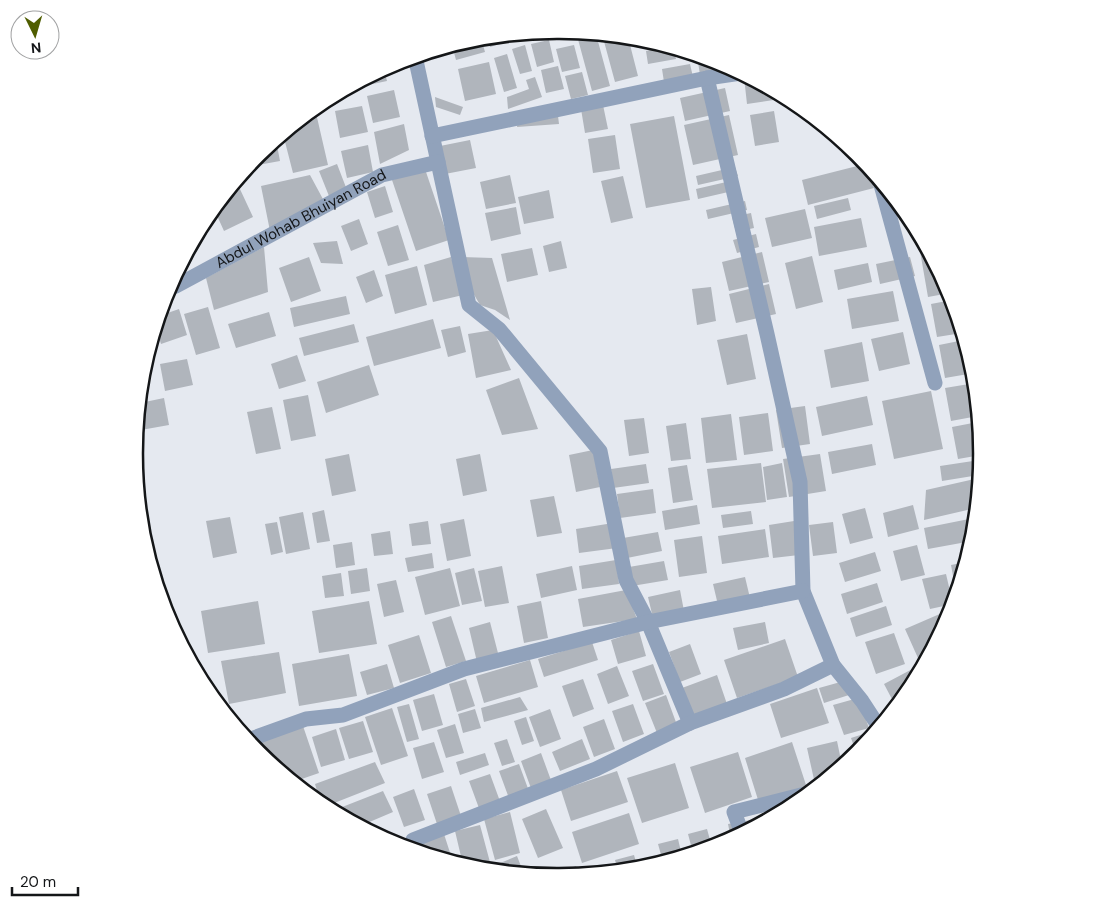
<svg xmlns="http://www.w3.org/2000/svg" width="1116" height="907" font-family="'DM Sans',sans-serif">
  <rect width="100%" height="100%" fill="#e5e9f0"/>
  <path fill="#b0b5bc" d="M545,31v1l-16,5 -1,-4z
    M576,32l20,2 14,52 -18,5z
    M518,34l2,4 -30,9 -3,-10z
    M602,34l26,3 10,39 -23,6z
    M476,38h5l4,14 -29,8 -4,-15z
    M549,40l5,22 -17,5 -6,-23z
    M525,45l7,26 -12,3 -8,-25z
    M574,45l6,23 -18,4 -6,-23z
    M669,47l5,1 2,11 -28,5 -2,-13z
    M507,54l10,34 -13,4 -10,-34z
    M712,60l16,6v4l-28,5 -2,-13z
    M489,62l7,32 -31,7 -7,-32z
    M690,64l3,13 -29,5 -2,-13z
    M558,66l6,23 -18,4 -5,-23z
    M384,69l3,12 -43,9z
    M582,72l6,23 -17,4 -6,-23z
    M535,77l7,20 -34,12 -1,-12 22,-8 -3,-9z
    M744,77h3l40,21 -40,6z
    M725,88l5,23 -45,10 -5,-23z
    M394,90l6,27 -27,6 -6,-27z
    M435,97l28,10 -3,8 -24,-8z
    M603,105l5,24 -23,4 -4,-24z
    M362,106l6,26 -28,6 -5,-27z
    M774,111l5,31 -24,4 -5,-31z
    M316,113l12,52 -35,8 -10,-39 23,-19z
    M729,115l9,40 -45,10 -9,-40z
    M558,116l1,8 -42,3 1,-7z
    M674,116l16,84 -44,8 -16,-84z
    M404,124l5,26 -29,14 -6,-32z
    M615,135l5,34 -27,4 -5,-34z
    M276,140l4,21 -22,4 -2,-8z
    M470,140l6,28 -31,6 -5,-28z
    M368,145l5,27 -26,6 -6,-27z
    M337,164l10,26 -18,6 -10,-25z
    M865,164l4,4 5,20 -66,17 -6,-25z
    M735,167l3,9 -40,9 -2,-9z
    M425,169l24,71 -33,11 -24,-71z
    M310,175l14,26 -54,30 -9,-45z
    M510,175l6,28 -30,6 -6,-27z
    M623,176l10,42 -22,5 -10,-42z
    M735,180l2,10 -39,9 -2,-10z
    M385,186l8,26 -18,6 -8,-26z
    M239,187l14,30 -29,14 -10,-22 13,-16z
    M549,190l5,28 -30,6 -6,-27z
    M848,198l3,12 -34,9 -3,-13z
    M745,201l2,9 -39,9 -2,-9z
    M516,207l5,27 -30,7 -6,-28z
    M805,209l7,29 -40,9 -7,-29z
    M751,213l3,15 -18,4 -4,-15z
    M861,218l6,29 -48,9 -5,-29z
    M359,219l9,25 -17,7 -10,-25z
    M910,219l10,17 -6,1z
    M398,225l11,35 -21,6 -11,-34z
    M756,234l3,13 -22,6 -4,-13z
    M337,241l6,23 -22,-1 -8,-20z
    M561,241l6,27 -18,4 -6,-26z
    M264,247l4,45 -54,18 -8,-32z
    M532,248l6,27 -31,7 -6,-28z
    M927,249l22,43 1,1 -22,4 -8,-46z
    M762,252l7,30 -40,9 -7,-29z
    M812,256l11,46 -27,7 -11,-46z
    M309,257l12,34 -30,11 -12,-34z
    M451,257l12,38 -30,7 -9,-37z
    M462,257l30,1 18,62 -15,-10 -15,-5 -8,-14z
    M910,257l5,19 -35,8 -4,-20z
    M868,263l4,19 -34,8 -4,-20z
    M417,266l10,39 -32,9 -10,-39z
    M374,270l9,26 -17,7 -10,-26z
    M769,284l7,30 -40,9 -7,-29z
    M711,287l5,34 -19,4 -5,-36z
    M893,291l6,30 -47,8 -5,-30z
    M346,296l4,18 -56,13 -4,-19z
    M952,300l10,33 -25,4 -6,-33z
    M208,307l12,41 -24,7 -12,-41z
    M179,309l8,26 -26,9 -5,-16 3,-12z
    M269,312l7,24 -40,12 -8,-24z
    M433,319l8,29 -67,18 -8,-29z
    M354,324l5,18 -55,14 -5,-18z
    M460,326l6,26 -18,5 -7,-27z
    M493,330l18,40 -35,8 -8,-44z
    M903,332l7,32 -31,7 -8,-32z
    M747,334l9,45 -29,6 -10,-45z
    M964,340l10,33 -29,5 -6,-33z
    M862,342l7,39 -38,7 -7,-38z
    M297,355l9,26 -27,8 -8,-25z
    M187,359l6,26 -28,6 -5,-27z
    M369,365l10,30 -53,18 -9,-31z
    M519,378l19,51 -36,6 -16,-45z
    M975,383l3,33 -27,5 -6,-33z
    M931,391l12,58 -49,10 -12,-58z
    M308,395l8,41 -25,5 -8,-41z
    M867,396l6,29 -51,11 -6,-29z
    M164,398l5,27 -28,5 -3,-16 2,-11z
    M805,406l5,38 -28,4 -6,-38z
    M272,407l9,42 -25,5 -9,-42z
    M768,413l5,38 -29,4 -5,-38z
    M731,414l6,46 -31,3 -5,-45z
    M644,418l5,35 -20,3 -5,-36z
    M978,422l3,33 -23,4 -6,-32z
    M686,423l5,36 -20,2 -5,-35z
    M872,444l4,21 -44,9 -4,-22z
    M593,450l7,37 -24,5 -7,-37z
    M349,454l7,37 -24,5 -7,-37z
    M480,454l7,37 -24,5 -7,-37z
    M820,454l6,37 -37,6 -6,-38z
    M973,461l6,14 -37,6 -2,-15z
    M761,463l5,39 -54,6 -5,-39z
    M782,463l5,34 -20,3 -4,-33z
    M646,464l3,19 -36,5 -2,-19z
    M687,465l6,35 -20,3 -5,-35z
    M979,478l-3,30 -52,12 2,-30z
    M653,489l3,24 -36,5 -3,-24z
    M554,496l8,37 -25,4 -7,-37z
    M697,505l3,19 -35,6 -3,-19z
    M913,505l6,24 -31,8 -5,-24z
    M865,508l8,30 -23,6 -8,-30z
    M324,510l6,31 -13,2 -5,-30z
    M751,511l2,13 -30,4 -2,-13z
    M303,512l7,37 -24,5 -7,-37z
    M230,517l7,36 -24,5 -7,-37z
    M464,519l7,37 -24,5 -7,-37z
    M969,519l3,22 -44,8 -4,-21z
    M428,521l3,23 -19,2 -3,-22z
    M794,521l5,34 -26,3 -4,-33z
    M277,522l6,30 -12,3 -6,-31z
    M833,522l4,31 -24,3 -4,-31z
    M613,523l4,25 -38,5 -3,-24z
    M765,529l4,28 -47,7 -4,-28z
    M390,531l3,23 -19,2 -3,-22z
    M658,532l4,19 -35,7 -4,-20z
    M702,536l5,37 -28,4 -5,-37z
    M352,542l3,23 -19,3 -3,-23z
    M917,545l8,30 -24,6 -8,-30z
    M875,552l6,19 -36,11 -6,-19z
    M432,553l2,15 -26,4 -3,-14z
    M616,560l3,24 -37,5 -3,-23z
    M664,561l4,19 -36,6 -3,-19z
    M966,562l-7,22 -3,8 -5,-27z
    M502,566l7,37 -24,4 -7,-36z
    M572,566l5,24 -36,8 -5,-24z
    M367,568l3,23 -19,3 -3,-23z
    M450,568l10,38 -35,9 -10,-38z
    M474,568l8,33 -20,4 -7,-32z
    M341,573l3,23 -19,2 -3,-22z
    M946,574l7,30 -23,5 -8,-30z
    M745,577l5,21 -32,7 -5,-21z
    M396,580l8,32 -20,5 -7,-33z
    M877,583l6,19 -36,12 -6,-20z
    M626,590l11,29 -54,8 -5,-28z
    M680,590l4,21 -31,7 -5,-21z
    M258,601l7,43 -57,9 -7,-42z
    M369,601l8,43 -58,9 -7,-42z
    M541,601l7,37 -24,5 -7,-37z
    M886,606l6,19 -36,12 -6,-19z
    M942,613l4,8 -24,46 -17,-38z
    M451,616l15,45 -20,6 -14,-45z
    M490,622l9,35 -22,5 -8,-34z
    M765,622l4,21 -31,7 -5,-22z
    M639,631l7,25 -28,8 -7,-24z
    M894,633l11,31 -29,10 -11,-32z
    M419,635l12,38 -31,10 -12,-38z
    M785,639l13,38 -61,21 -13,-38z
    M592,642l6,18 -54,17 -6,-18z
    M690,644l11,30 -21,8 -11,-30z
    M279,652l7,41 -57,11 -8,-43z
    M349,654l8,42 -58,10 -7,-42z
    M530,660l8,27 -54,16 -8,-27z
    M387,664l7,24 -27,7 -7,-23z
    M653,664l11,30 -21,7 -11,-30z
    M617,666l12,30 -21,8 -11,-30z
    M918,666l2,4 -10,19 -8,10 -8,4 -10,-19z
    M717,675l10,29 -35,13 -10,-29z
    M466,679l9,27 -18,6 -8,-28z
    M583,679l11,30 -21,8 -11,-31z
    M844,681l5,14 -25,8 -5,-15z
    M817,688l12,35 -48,15 -11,-34z
    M434,694l9,31 -21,6 -9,-31z
    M666,695l11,30 -20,8 -12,-30z
    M520,697l8,13 -44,12 -3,-14z
    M858,698l11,30 -25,7 -11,-30z
    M409,704l10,35 -12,3 -10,-35z
    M633,704l11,30 -21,8 -11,-31z
    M392,708l16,48 -27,9 -16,-48z
    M475,709l6,19 -18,5 -5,-19z
    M550,709l11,30 -21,8 -11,-30z
    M526,717l8,24 -12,4 -8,-24z
    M604,719l11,30 -21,8 -11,-30z
    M363,721l10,31 -24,7 -10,-31z
    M455,724l9,29 -18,5 -9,-28z
    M303,726l16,47 -26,9 -35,-29 -7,-9z
    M336,729l9,31 -24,7 -9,-30z
    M876,730l-17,22h-3l-5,-14z
    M507,739l8,23 -13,4 -8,-23z
    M582,739l8,20 -30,12 -8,-19z
    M837,741l5,24 -20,17 -7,2 -8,-36z
    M434,742l10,30 -22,7 -9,-31z
    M792,742l15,46 -48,15 -14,-45z
    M738,752l14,45 -47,16 -15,-46z
    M485,753l4,12 -29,10 -4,-13z
    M541,753l11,30 -20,8 -11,-30z
    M375,762l10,21 -61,24 -3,-3 -6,-20z
    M675,763l14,45 -47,15 -15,-45z
    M519,764l11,30 -20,7 -11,-30z
    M617,771l11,31 -57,19 -10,-31z
    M490,774l11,30 -21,7 -11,-30z
    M451,786l11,33 -24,8 -11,-33z
    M414,789l11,31 -21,7 -11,-30z
    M383,791l10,21 -33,14 -28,-15z
    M546,809l17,39 -25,10 -16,-39z
    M782,811l-20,11 -1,-7z
    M510,812l10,41 -25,7 -11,-41z
    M629,813l10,31 -57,19 -10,-31z
    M751,820l1,7 -21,12 -3,-15z
    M480,825l11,41 -14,3 -14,-4 -8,-34z
    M707,829l5,18 -19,6 -5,-19z
    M444,834l9,28 -30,-9 -4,-11z
    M678,839l4,17 -19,6 -5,-18z
    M634,855l4,14 -20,2 -3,-11z
    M517,856l7,18 -29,-3 -2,-5z
    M608,865l2,7 -20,2 -1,-4z
    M576,866l3,9 -21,2 -11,-1z"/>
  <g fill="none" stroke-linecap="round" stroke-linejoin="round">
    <g stroke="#91a2bb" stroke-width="15">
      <path d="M415,56l54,249 30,24 101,122 26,129 22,42 42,101"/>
      <path d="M707,78l60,256 33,148 3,109 30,74 29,36 17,26"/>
      <path d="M432,136l275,-58 34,-5"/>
      <path d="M880,181l55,202"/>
      <path id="s1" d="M168,288l8,-2 206,-111 56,-13"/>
      <path d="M248,740l58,-21 37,-4 121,-46 184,-47 155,-31"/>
      <path d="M742,833l-8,-21 75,-19"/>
      <path d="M411,849l2,-9 183,-71 94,-46 94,-34 49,-24"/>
    </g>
  </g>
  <g text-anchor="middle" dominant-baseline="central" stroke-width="4.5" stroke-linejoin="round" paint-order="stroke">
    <g font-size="15" fill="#141618" stroke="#fff">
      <text stroke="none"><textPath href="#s1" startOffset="150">Abdul Wohab Bhuiyan Road</textPath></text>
    </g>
  </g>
  <path d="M0 0H1116V907H0ZM557 39H559A414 414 0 0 1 973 453V454A414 414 0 0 1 559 868H557A414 414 0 0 1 143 454V453A414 414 0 0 1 557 39Z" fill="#fff" fill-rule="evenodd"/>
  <path fill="none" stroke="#141618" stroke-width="2.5" d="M557 39H559A414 414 0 0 1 973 453V454A414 414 0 0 1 559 868H557A414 414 0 0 1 143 454V453A414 414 0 0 1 557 39Z"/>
  <g transform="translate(35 35) rotate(175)"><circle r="24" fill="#ffffff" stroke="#a1a2a3"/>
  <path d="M0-4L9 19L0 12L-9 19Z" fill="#4f5d00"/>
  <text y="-8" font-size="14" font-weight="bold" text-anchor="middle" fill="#141618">N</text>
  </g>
  <path d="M12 887v8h66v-8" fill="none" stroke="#141618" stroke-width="2.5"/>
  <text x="20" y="887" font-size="15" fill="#141618" stroke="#ffffff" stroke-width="4" paint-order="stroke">20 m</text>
</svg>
